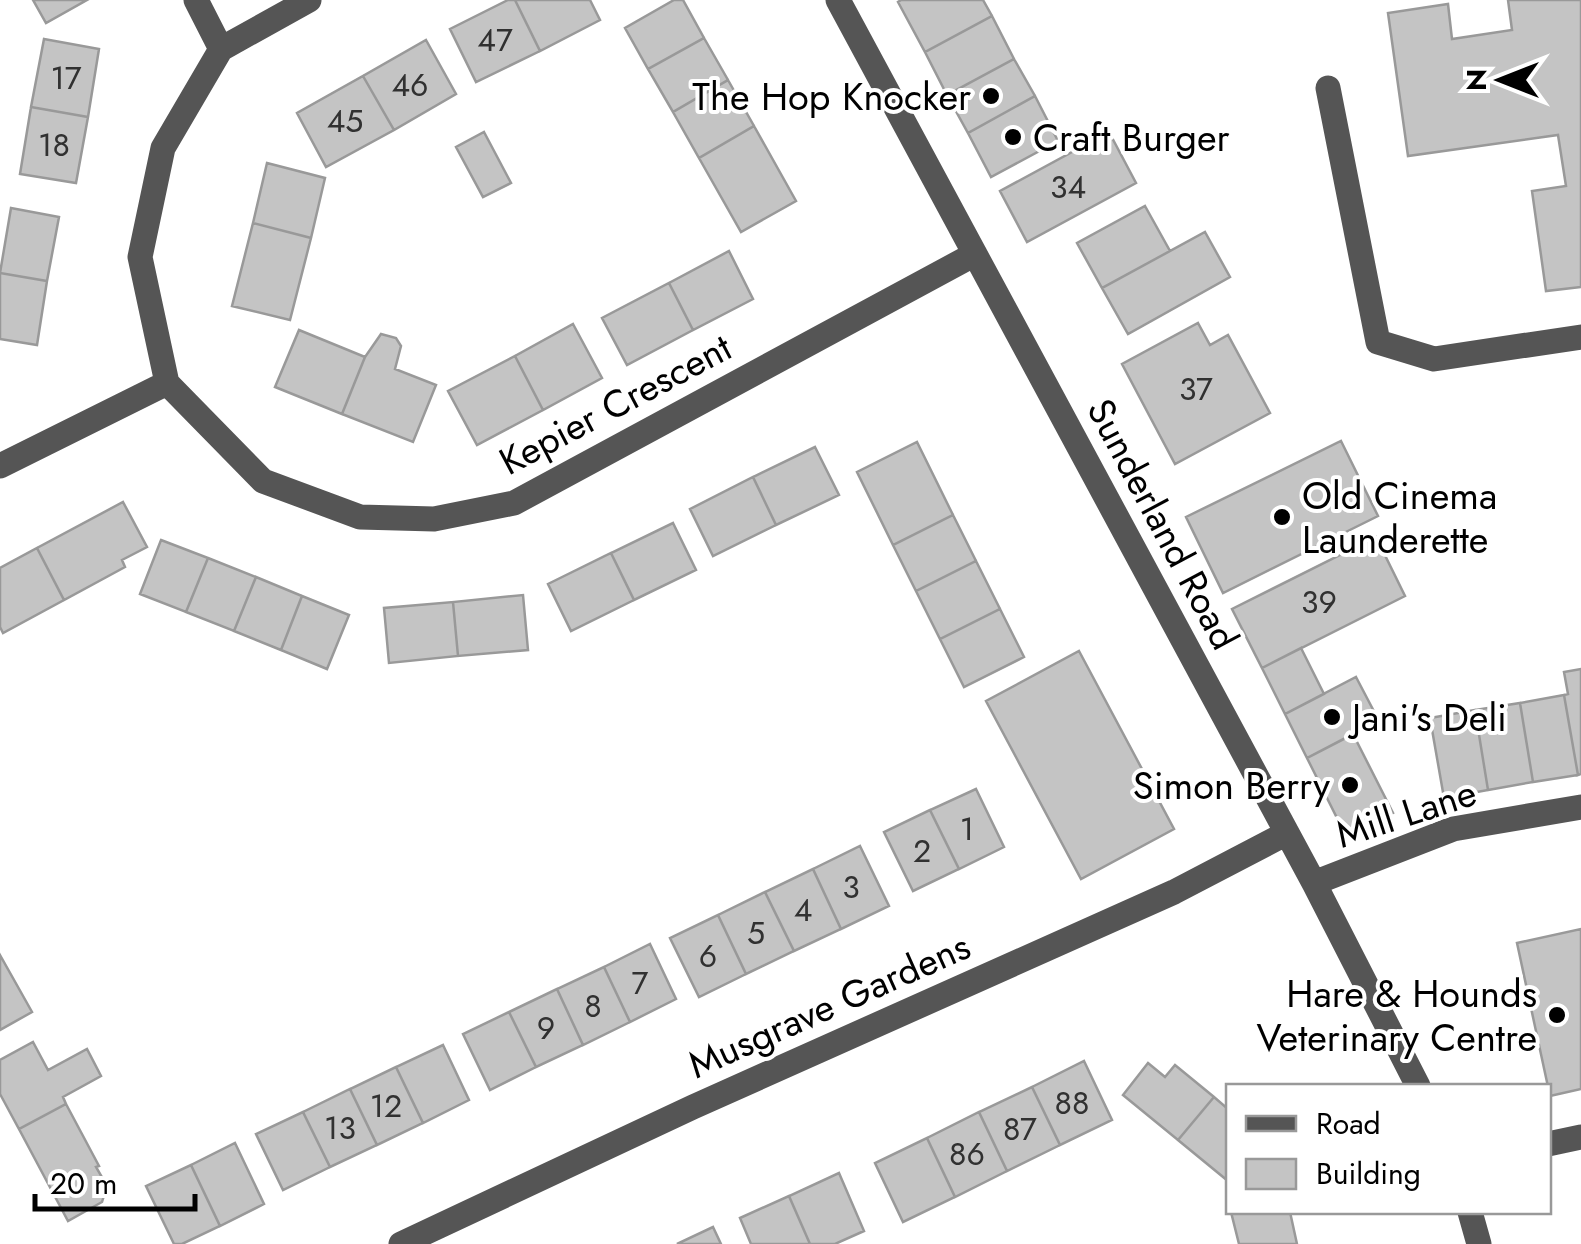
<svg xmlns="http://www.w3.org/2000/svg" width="1581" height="1244" font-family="Jost,sans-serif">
  <rect width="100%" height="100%" fill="#fff"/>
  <path fill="#c4c4c4" stroke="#999" stroke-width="2.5" d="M33,0h54l-41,23z
    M508,0h7l25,51 -64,31 -26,-53z
    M515,0h75l10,20 -60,31z
    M674,0h9l21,38 -56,31 -23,-41z
    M901,0h82l9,16 -67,36 -27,-50z
    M1508,0h73v287l-35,4 -14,-100 34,-5 -8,-51 -150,21 -20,-143 60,-9 4,35 60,-9z
    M992,16l22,43 -67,36 -22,-43z
    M704,38l24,42 -55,32 -25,-43z
    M44,39l55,10 -11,68 -57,-10z
    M426,40l30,54 -62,36 -31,-54z
    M1014,59l21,37 -67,37 -21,-38z
    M363,76l31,54 -68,37 -29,-54z
    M728,80l26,46 -55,32 -26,-46z
    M1035,96l23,45 -67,36 -23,-44z
    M31,107l57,10 -12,66 -56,-9z
    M754,126l42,75 -55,31 -42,-74z
    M484,132l27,51 -28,14 -27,-50z
    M1109,132l27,51 -109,59 -27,-51z
    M267,163l58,15 -14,60 -58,-15z
    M1145,206l25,45 -68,37 -25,-45z
    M11,208l48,9 -12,64 -47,-8z
    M253,223l58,15 -21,82 -58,-14z
    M1205,232l25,45 -102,57 -26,-46z
    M729,251l24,48 -60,31 -24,-47z
    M0,273l47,8 -10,64 -37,-6z
    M669,283l24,47 -66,35 -25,-47z
    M1198,323l12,22 18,-10 42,78 -95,51 -53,-100z
    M573,324l29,54 -59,32 -28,-54z
    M299,330l66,27 -23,57 -67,-27z
    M381,334l15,4 5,8 -6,23 41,16 -23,57 -71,-28 23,-57z
    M515,356l28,54 -66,35 -29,-54z
    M1341,441l37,75 -155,77 -37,-76z
    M917,442l36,73 -60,30 -36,-73z
    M815,447l24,48 -63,30 -23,-48z
    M753,477l23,48 -63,31 -23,-47z
    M123,502l24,45 -25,13 3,7 -61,33 -27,-52z
    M953,515l23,46 -60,30 -23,-46z
    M673,523l23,47 -62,30 -23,-47z
    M1376,537l29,59 -143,72 -30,-59z
    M161,540l47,18 -22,54 -46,-18z
    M37,548l27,52 -61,33 -3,-6v-59z
    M611,553l23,47 -63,31 -23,-47z
    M208,558l48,19 -22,54 -48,-19z
    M976,561l24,48 -60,30 -24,-48z
    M256,577l46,19 -21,54 -47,-19z
    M523,595l5,55 -70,6 -5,-54z
    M302,596l47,19 -22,54 -46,-19z
    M453,602l5,54 -69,7 -5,-55z
    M1000,609l24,48 -60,30 -24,-48z
    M1301,648l23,46 -39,20 -23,-46z
    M1079,651l95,178 -93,50 -95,-178z
    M1581,669v105l-3,1 -14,-80 4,-1 -4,-22z
    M1356,677l23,44 -72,37 -22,-44z
    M1564,695l14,80 -45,7 -13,-79z
    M1520,703l13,79 -45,8 -13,-80z
    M1475,710l13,80 -44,8 -14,-80z
    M1353,734l40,79 -47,23 -39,-78z
    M976,789l28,58 -45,22 -29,-59z
    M930,810l29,59 -46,22 -29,-59z
    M860,846l29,60 -48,23 -28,-60z
    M813,869l28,60 -47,22 -29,-59z
    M765,892l29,59 -48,23 -28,-59z
    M718,915l28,59 -47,23 -29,-59z
    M1581,929v160l-31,7 -33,-153z
    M650,944l26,55 -46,23 -26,-55z
    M0,955l32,57 -32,18z
    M604,967l26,55 -47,23 -26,-56z
    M557,989l26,56 -47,22 -27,-55z
    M509,1012l27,55 -46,23 -27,-56z
    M33,1042l15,28 39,-21 14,27 -38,21 3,7 -47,25 -19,-35v-34z
    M443,1045l26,55 -46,23 -27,-56z
    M1084,1061l28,59 -52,25 -28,-58z
    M1148,1063l17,14 10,-12 39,32 -36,43 -55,-45z
    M396,1067l27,56 -46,22 -27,-56z
    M1032,1087l28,58 -53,26 -28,-59z
    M350,1089l27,56 -47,22 -27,-55z
    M1214,1097l14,12v72l-50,-41z
    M66,1104l33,62 -3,1 11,19 -5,16 -34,19 -49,-92z
    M303,1112l27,55 -47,23 -27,-56z
    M979,1112l28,59 -52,26 -28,-59z
    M927,1138l28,59 -52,25 -28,-59z
    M235,1143l29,61 -44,22 -29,-61z
    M191,1165l29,61 -38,18h-8l-28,-58z
    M839,1173l25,58 -29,13h-25l-21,-48z
    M789,1196l21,48h-59l-11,-26z
    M1231,1212h59l7,32h-58z
    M713,1227l8,17h-44z"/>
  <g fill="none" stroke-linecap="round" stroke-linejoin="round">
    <path stroke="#555" stroke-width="25" d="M196,0l25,49
      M309,0l-88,49 -58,99 -23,109 27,126 96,98 97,36 74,2 80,-16 461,-249
      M838,0l476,883 104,203
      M1328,88l50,254 56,17 147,-22
      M0,466l167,-83
      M1314,883l139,-54 128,-22
      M1548,1144l33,-7
      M1470,1212l9,32
      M401,1244l292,-137 481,-215 113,-59"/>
  </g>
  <g fill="#000" stroke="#fff" stroke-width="4">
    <circle cx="991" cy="96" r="10"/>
    <circle cx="1013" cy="137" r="10"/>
    <circle cx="1282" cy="517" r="10"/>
    <circle cx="1332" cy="717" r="10"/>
    <circle cx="1350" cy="785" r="10"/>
    <circle cx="1557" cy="1015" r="10"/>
  </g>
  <g text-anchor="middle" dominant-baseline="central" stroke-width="8" stroke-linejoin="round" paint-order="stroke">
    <g font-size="32" fill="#313131">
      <text x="495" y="40">47</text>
      <text x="66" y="78">17</text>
      <text x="410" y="85">46</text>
      <text x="345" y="121">45</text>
      <text x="54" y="145">18</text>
      <text x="1068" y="187">34</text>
      <text x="1196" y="389">37</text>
      <text x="1319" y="602">39</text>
      <text x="967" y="829">1</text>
      <text x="922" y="851">2</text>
      <text x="851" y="887">3</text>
      <text x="803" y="910">4</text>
      <text x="756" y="933">5</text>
      <text x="708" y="956">6</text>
      <text x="640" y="983">7</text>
      <text x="593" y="1006">8</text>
      <text x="546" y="1028">9</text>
      <text x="1072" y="1103">88</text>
      <text x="386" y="1106">12</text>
      <text x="340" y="1128">13</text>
      <text x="1020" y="1129">87</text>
      <text x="967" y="1154">86</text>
    </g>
    <g font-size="38" fill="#000" stroke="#fff" text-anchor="end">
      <text x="971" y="96">The Hop Knocker</text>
      <text x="1033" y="137" text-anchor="start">Craft Burger</text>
      <text x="1302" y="495" text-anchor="start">Old Cinema<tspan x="1302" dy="44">Launderette</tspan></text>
      <text x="1352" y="717" text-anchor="start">Jani's Deli</text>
      <text x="1330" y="785">Simon Berry</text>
      <text x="1537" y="993">Hare &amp; Hounds<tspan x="1537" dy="44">Veterinary Centre</tspan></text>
    </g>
    <g font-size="38" fill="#000" stroke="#fff">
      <text transform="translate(615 404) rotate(-28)">Kepier Crescent</text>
      <text transform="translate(1163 524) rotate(62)">Sunderland Road</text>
      <text transform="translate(1406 813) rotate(-18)">Mill Lane</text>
      <text transform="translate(829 1005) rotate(-24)">Musgrave Gardens</text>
    </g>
  </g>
  <rect x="1226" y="1084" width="325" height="130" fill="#ffffff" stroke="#999999" stroke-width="2.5"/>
  <rect x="1246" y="1116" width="50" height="15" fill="#555555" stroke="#999999" stroke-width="2.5"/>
  <text x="1316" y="1134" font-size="30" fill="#000000">Road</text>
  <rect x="1246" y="1159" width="50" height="30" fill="#c4c4c4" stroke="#999999" stroke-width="2.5"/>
  <text x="1316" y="1184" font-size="30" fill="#000000">Building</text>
  <g transform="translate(1501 80) rotate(270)" stroke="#ffffff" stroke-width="8" paint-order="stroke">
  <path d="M0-8L18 38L0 25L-18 38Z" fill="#000000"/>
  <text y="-15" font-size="28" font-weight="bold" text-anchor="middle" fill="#000000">N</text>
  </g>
  <path d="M35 1194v15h160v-15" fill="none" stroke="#000000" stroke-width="5"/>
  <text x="50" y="1194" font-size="30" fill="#000000" stroke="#ffffff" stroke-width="8" paint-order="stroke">20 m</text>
</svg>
